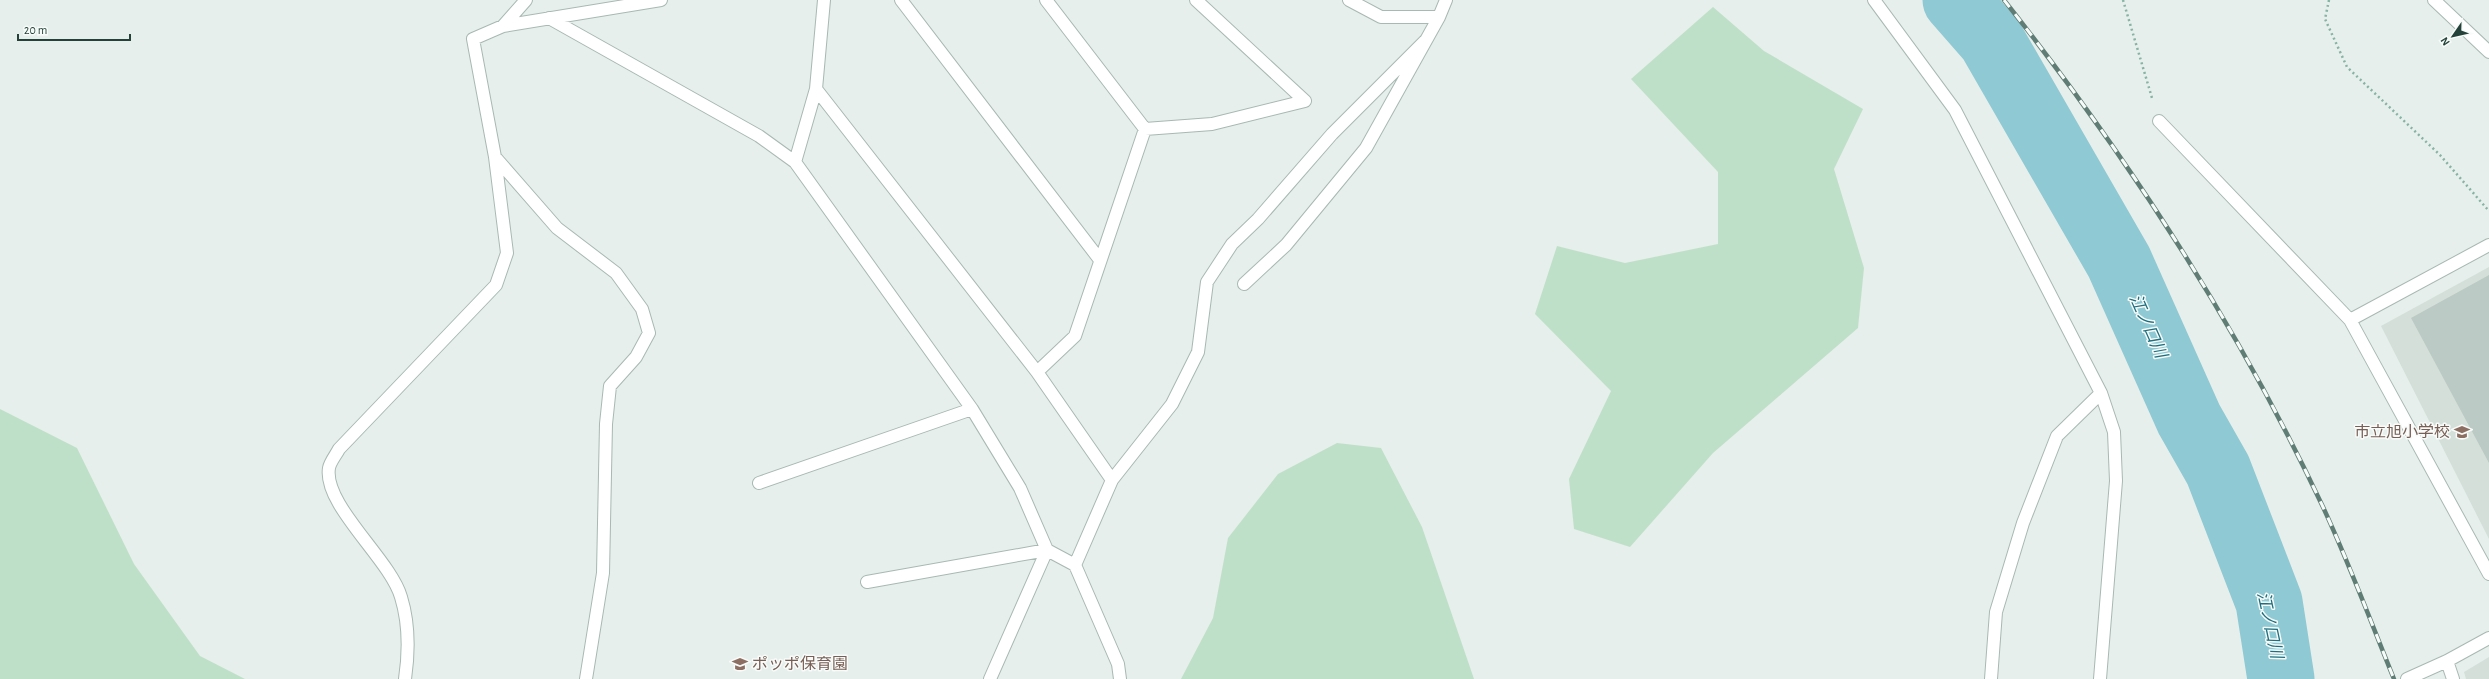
<svg xmlns="http://www.w3.org/2000/svg" width="2489" height="679" font-family="'Alegreya Sans','Noto Sans JP',sans-serif">
  <rect width="100%" height="100%" fill="#e6efeb"/>
  <path fill="#d4dfda" d="M2489,267v272l-108,-213z
    M2489,657v22h-23l-2,-7z"/>
  <path fill="#bfe0c8" d="M1713,7l51,44 99,58 -29,60 30,99 -6,60 -145,125 -83,94 -56,-18 -5,-50 42,-88 -76,-77 22,-68 68,17 93,-19v-72l-87,-93z
    M0,409l77,39 57,116 66,92 45,23h-245z
    M1337,443l44,5 41,79 52,152h-293l32,-61 15,-80 50,-64z"/>
  <g fill="none" stroke-linecap="round" stroke-linejoin="round">
    <path stroke="#8ec9d4" stroke-width="67" d="M1956,0l35,40 128,222 70,157 29,51 51,132 12,77"/>
  </g>
  <path fill="#bbcac4" d="M2489,275v188l-78,-145z"/>
  <g fill="none" stroke-linecap="round" stroke-linejoin="round">
    <defs>
      <path id="minor" d="M824,0l-8,89 -21,73 177,247 48,79 27,62 -57,129
        M901,0l199,260
        M1349,0l32,17h58
        M1874,0l81,110 146,283 13,39 2,49 -16,198
        M2434,0l55,52
        M549,18l210,118 36,26
        M503,26l23,-26
        M816,89l221,283 75,108
        M2159,121l191,199 139,254
        M1145,129l67,-5 93,-23 -109,-101
        M1244,284l42,-39 80,-97 73,-131 7,-17
        M2350,320l139,-75
        M1037,372l38,-36 70,-207 -99,-129
        M759,483l213,-74
        M1075,565l43,99 2,15
        M867,582l180,-32 28,15 37,-85 60,-76 26,-52 9,-70 25,-38 26,-25 74,-85 94,-94
        M2447,661l6,18
        M405,679c4,-27 4,-56 -4,-82 -11,-38 -78,-92 -72,-129 1,-6 7,-13 10,-19l157,-164 11,-32 -12,-96
        M586,679l17,-106 3,-149 4,-38 26,-29 13,-24 -7,-24 -26,-36 -59,-45 -62,-71 -22,-118 30,-13 158,-26
        M1991,679l5,-67 27,-89 34,-87 44,-43
        M2407,679l40,-18 42,-23"/>
    </defs>
    <use href="#minor" stroke="#a8b8b2" stroke-width="14"/>
    <path stroke="#86b3a5" stroke-width="2.5" stroke-dasharray="2 3" stroke-linecap="butt" d="M2123,0l29,98
      M2329,0l-4,19 22,48 93,88 49,56"/>
    <use href="#minor" stroke="#fff" stroke-width="12"/>
    <defs>
      <path id="rail" d="M2004,0c124,157 234,326 319,507 26,56 48,115 71,172"/>
    </defs>
    <use href="#rail" stroke="#5f7d75" stroke-width="4.5"/>
    <use href="#rail" stroke="#f7fbf9" stroke-width="3" stroke-dasharray="9" stroke-linecap="butt"/>
  </g>
  <defs>
    <symbol id="school-bare" viewBox="-9 -9 18 18"><path d="M0-5L7-2L0 1L-7-2ZM-4 1L0 2.5L4 1V4Q0 6-4 4Z" fill="#8d6e63" stroke="#f7fbf9" stroke-width="2.5" paint-order="stroke"/></symbol>
  </defs>
  <g fill-rule="evenodd">
    <use href="#school-bare" x="2451" y="421" width="22" height="22"/>
    <use href="#school-bare" x="729" y="653" width="22" height="22"/>
  </g>
  <g text-anchor="middle" dominant-baseline="central" stroke-width="3" stroke-linejoin="round" paint-order="stroke">
    <g font-size="16" fill="#785e54" stroke="#f7fbf9" text-anchor="end">
      <text x="2450" y="432">市立旭小学校</text>
      <text x="752" y="664" text-anchor="start">ポッポ保育園</text>
    </g>
    <g font-size="17" font-style="italic" fill="#1c6f80" stroke="#f7fbf9">
      <text transform="translate(2148 326) rotate(66)">江ノ口川</text>
      <text transform="translate(2270 625) rotate(78)">江ノ口川</text>
    </g>
  </g>
  <g transform="translate(2453 36) rotate(236)" stroke="#f7fbf9" stroke-width="3" paint-order="stroke">
  <path d="M0-3L7 15L0 10L-7 15Z" fill="#24423a"/>
  <text y="-6" font-size="11" font-weight="bold" text-anchor="middle" fill="#24423a">N</text>
  </g>
  <path d="M18 34v6h112v-6" fill="none" stroke="#24423a" stroke-width="2"/>
  <text x="24" y="34" font-size="12" fill="#24423a" stroke="#f7fbf9" stroke-width="3" paint-order="stroke">20 m</text>
</svg>
